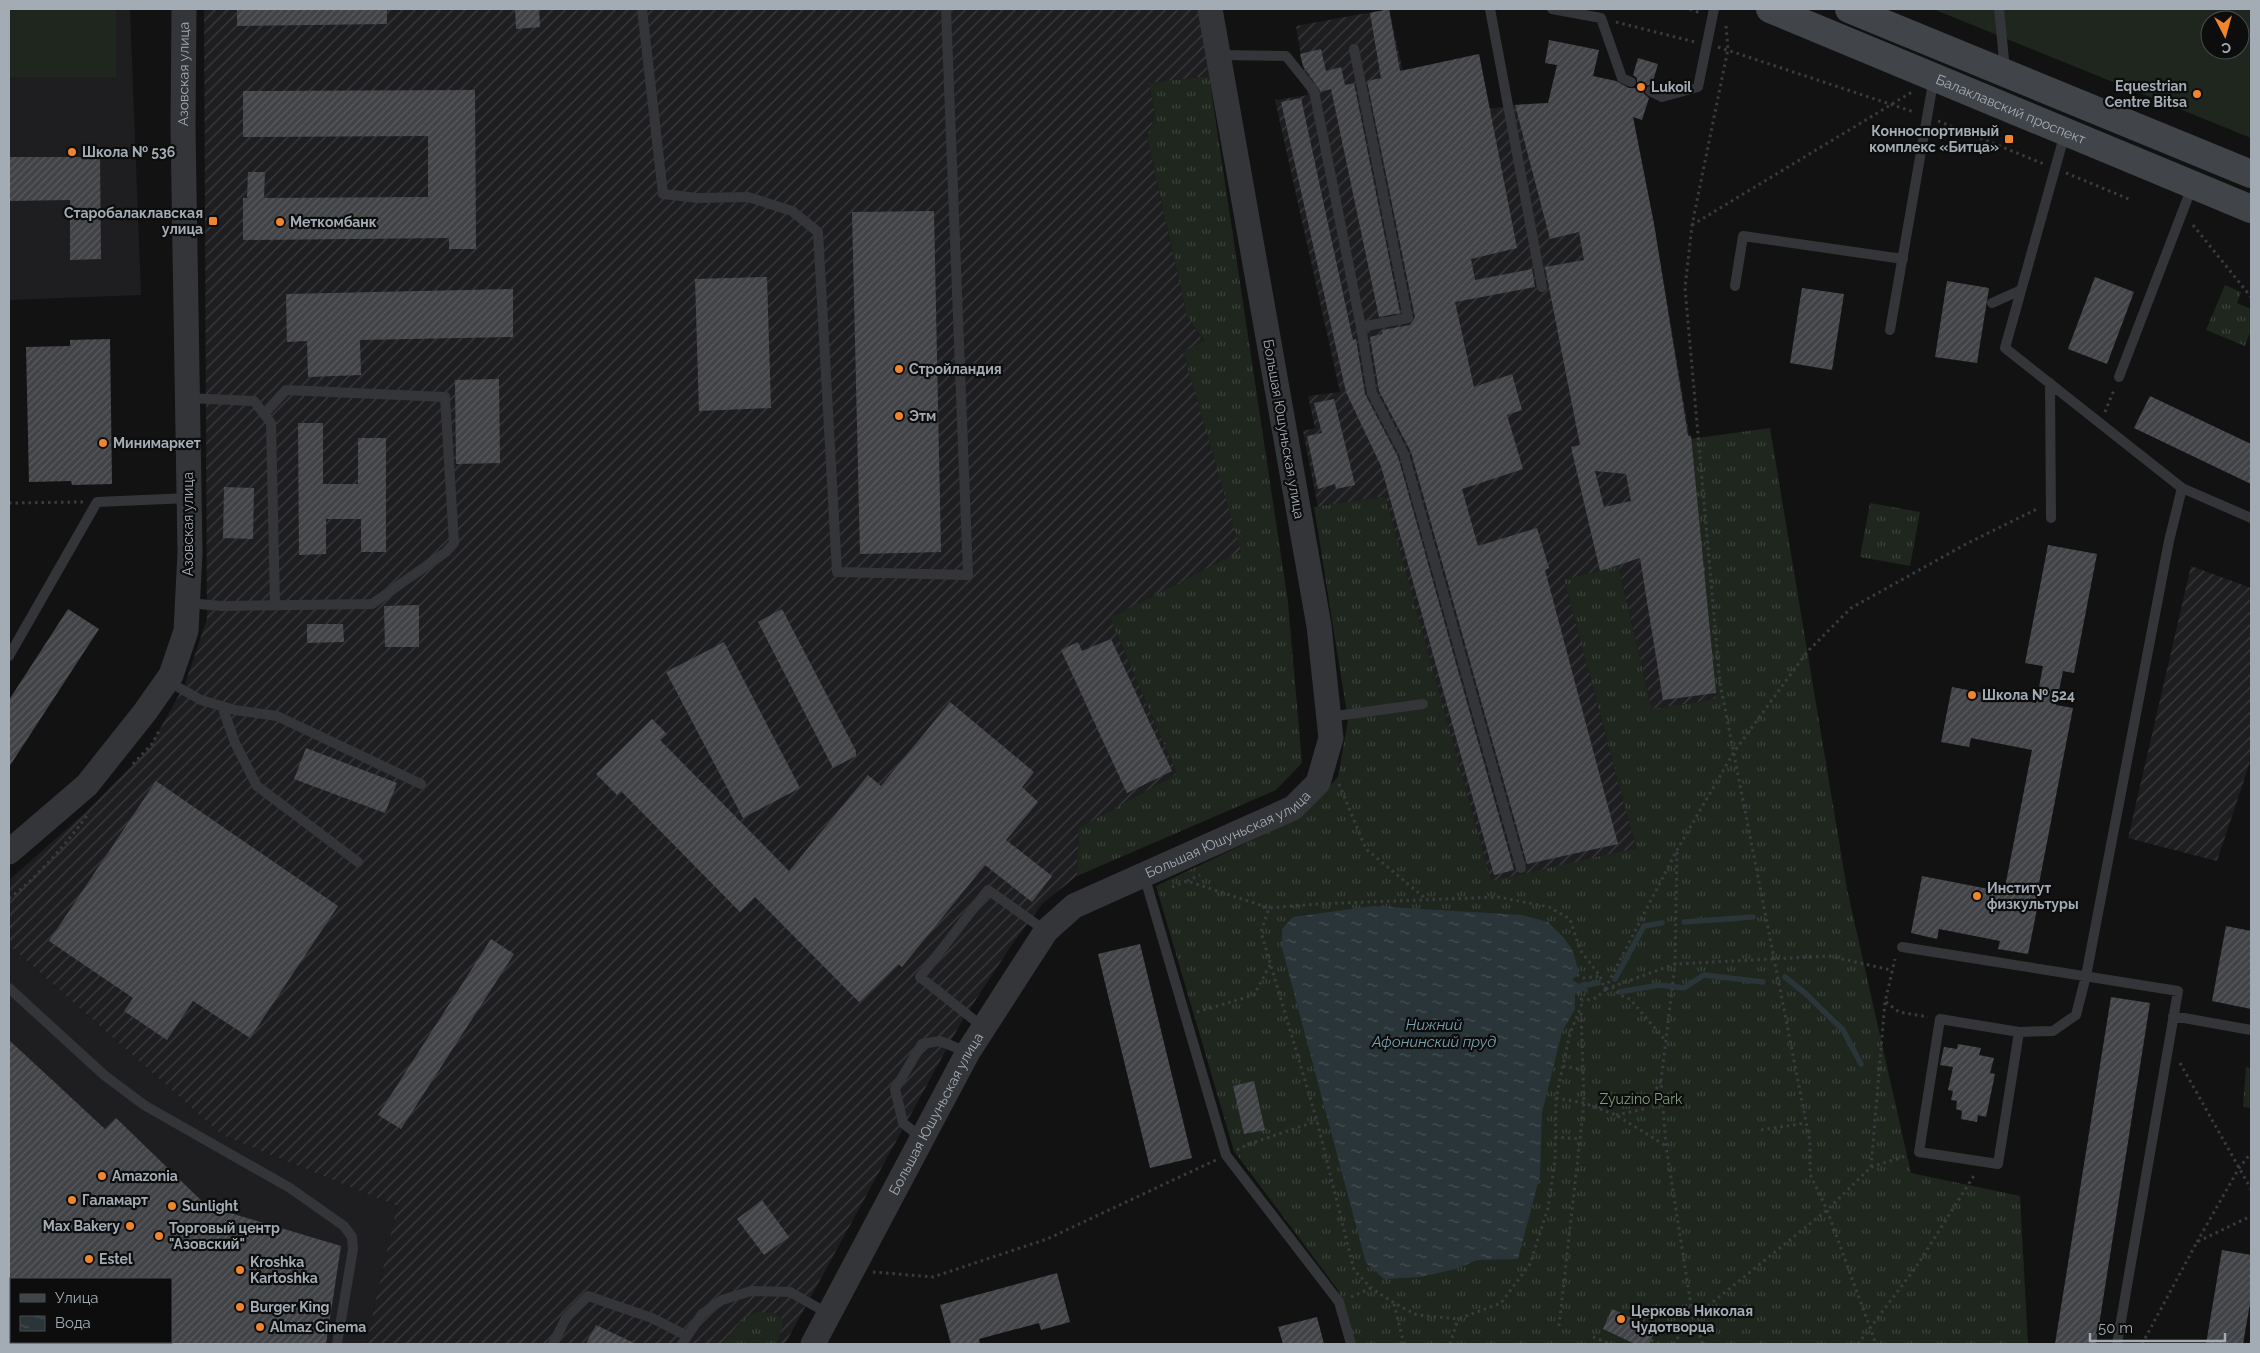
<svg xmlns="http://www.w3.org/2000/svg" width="2260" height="1353" font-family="Raleway,sans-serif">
  <defs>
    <pattern id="industrial-furrows" width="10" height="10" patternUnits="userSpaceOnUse" patternTransform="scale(1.25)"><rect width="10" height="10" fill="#1e1e20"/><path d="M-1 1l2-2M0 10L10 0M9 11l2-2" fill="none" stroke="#3c3c3e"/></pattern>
    <pattern id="grass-tufts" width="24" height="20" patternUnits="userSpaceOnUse" patternTransform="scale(1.25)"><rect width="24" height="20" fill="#1e261e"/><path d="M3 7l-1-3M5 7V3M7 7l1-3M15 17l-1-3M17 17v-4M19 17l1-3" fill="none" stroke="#3c433c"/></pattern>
    <pattern id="water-ripples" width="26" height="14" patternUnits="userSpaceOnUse" patternTransform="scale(1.25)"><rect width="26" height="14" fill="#2a3539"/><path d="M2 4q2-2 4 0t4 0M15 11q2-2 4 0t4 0" fill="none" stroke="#465053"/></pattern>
    <pattern id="building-hatch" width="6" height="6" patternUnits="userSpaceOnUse" patternTransform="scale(1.25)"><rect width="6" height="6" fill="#414346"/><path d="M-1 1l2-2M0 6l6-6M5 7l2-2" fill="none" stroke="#595b5e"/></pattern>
  </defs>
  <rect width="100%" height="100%" fill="#121213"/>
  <path fill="#1e1e20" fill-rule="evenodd" d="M9,9h121l11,286 -132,5z
    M9,945l213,190 175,71 -31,138h-357zM11,1279h160v63h-160z"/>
  <path fill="url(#industrial-furrows)" d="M204,9h995l10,67 -60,7 6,32 -8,23 40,178 17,26 -21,10 59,199 -132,67 67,156 -98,54 -2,48 -34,27 -32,43 -48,73 -178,325h-419l31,-138 -175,-71 -213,-190v-65l77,-68 64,-65 35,-63 22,-65z
    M1389,9l14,63 76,-18 11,55 24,-4 26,-2 96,31 18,90 36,215 26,260 -64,10 -34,-144 -54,15 72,268 -145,34 -106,-386 -67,11 -15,-76 12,-3 -7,-32 32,-4 -65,-292 33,-5 -12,-69z
    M2191,566l60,22v171l-34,102 -89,-23z"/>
  <path fill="url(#grass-tufts)" d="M1209,76l79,526 14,161 -26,27 -199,86 2,-48 98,-54 -67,-156 131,-67 -58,-199 21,-11 -17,-25 -40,-178 8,-23 -6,-32z
    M2225,285l16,7 -4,11 14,6v21l-6,16 -39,-16z
    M1770,428l77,461 64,284 109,23 8,148h-676l-14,-54 -104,-139 -78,-265 145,-69 37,-40 10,-57 -34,-213 71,-11 106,385 145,-33 -72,-268 54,-15 34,144 64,-10 -26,-260z
    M1870,503l50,9 -10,54 -50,-9z
    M2246,1067l5,1v40l-8,-1z
    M757,1312l17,1 8,5 1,8 -7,18h-53l18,-24z"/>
  <path fill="#1e261e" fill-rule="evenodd" d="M9,9h107v68h-107z
    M1933,9h318v129zM2210,20h30v30h-30z"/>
  <path fill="url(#water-ripples)" d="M1373,906l149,9 26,7 15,15 10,14 6,22 -7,7 7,4 7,-3 2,12 -5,-2 -8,3v15l-13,23 -20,81 -2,62 -22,84 -41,1 -21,9 -36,8 -36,2 -18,-16 -84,-315v-19l11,-12z"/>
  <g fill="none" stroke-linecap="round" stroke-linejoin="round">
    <path stroke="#2a3539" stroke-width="5.5" d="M1684,922l69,-5
      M1785,977l21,17 37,36 18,34
      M1615,979l29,-53 18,-3
      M1580,986l18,-3
      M1619,992l41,-7 24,3 20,-13 59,7"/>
  </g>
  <path fill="url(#building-hatch)" fill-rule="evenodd" d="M237,9h150v15l-150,2z
    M515,9h24l1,18 -24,2z
    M1389,9l11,62 79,-17 38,194 -46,11 4,21 57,-11 3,18 -80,15 19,85 38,-13 10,36 -15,5 16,54 -61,20 16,57 59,-18 12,40 -4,2 73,274 -91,20 -116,-412 -32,-61 -9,-54 12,-3v-4l28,-5 5,-8 -48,-236 14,-3 -11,-65z
    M1549,40l50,10 -6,26 23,5 13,7h6l2,-4v-6l-4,-3 5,-17 20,6 -6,21h-5l-3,3v6l5,4 -7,22 -9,-3 21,107 34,212h3l25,257 -53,7 -23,-142 -40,13 -29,-124 9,-2 -35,-178 39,-7 -5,-28 -29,7 -35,-134 33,-2 9,-38 -12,-2zM1595,471l31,3 5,27 -27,6z
    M1321,49l5,22 15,-4 4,18 9,-2 46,230 -21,4 -48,-228 -10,3 -18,-26 -3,-12z
    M475,90l1,159h-27v-11l-206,2v-42h4l1,-26h17l-1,26 164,-1v-61l-185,1v-46z
    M1301,98l52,242 3,-1 9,55 33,63 116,413 -20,5 -113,-409 -35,-74 -65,-290z
    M9,157h91l1,102 -31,1v-60l-61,1z
    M934,211l7,341 -81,2 -8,-342z
    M767,277l4,131 -72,3 -4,-132z
    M2095,277l39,15 -27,72 -39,-15z
    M1947,281l42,7 -12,75 -42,-6z
    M1802,288l42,6 -12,76 -42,-7z
    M513,289v48l-153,3 1,35 -53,2 -1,-36 -20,1 -1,-48z
    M110,339l2,145 -40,1 -1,-4 -42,1 -3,-135 44,-1v-6z
    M499,379l1,84 -44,1 -1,-84z
    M2150,396l101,48v40l-117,-56z
    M1334,399l21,86 -19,4 -1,-5 -17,5 -11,-53 15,-3 -8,-30z
    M298,423h25v61h35v-46h28v114h-25v-33h-35v35l-27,1z
    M224,487l30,1 -1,51 -30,-1z
    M2048,545l49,9 -23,119 -11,-2 -7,34 17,3 -37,191h3l-11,55 -30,-5 2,-8 -61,-12 -2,10 -26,-6 11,-57 82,16 28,-142 -61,-12 -2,9 -28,-5 11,-55 84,16 7,-37 -18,-3z
    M419,605v42h-34l-1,-41z
    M68,609l31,20 -90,138v-67z
    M782,609l74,142v5l-23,12 -75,-146z
    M307,624h36l1,18 -37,1z
    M1111,639l61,132 -45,22 -66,-143 17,-8 4,9z
    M724,642l76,146 -57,30 -77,-146z
    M950,702l84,70 -12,15 16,15 -32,38 46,36 -20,26 -47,-37 -83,102 -4,-3 -39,38 -104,-105 -15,15 -119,-121 -4,4 -21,-21 56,-55 15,15 -7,6 129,131 79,-96 13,11z
    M306,748l91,35 -12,30 -91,-34z
    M156,781l182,125 -88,132 -57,-37 -26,39 -43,-29 9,-13 -84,-57z
    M2226,926l25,5v78l-39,-8z
    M491,939l23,15 -113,175 -23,-14z
    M1140,944l52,214 -42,10 -52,-214z
    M2111,997l39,6 -54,341h-41z
    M9,1040l96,89 11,-11 91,88 134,40 -15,98h-155v-65h-162z
    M1958,1044l23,4 -2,7 15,3 -4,15 5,1 -9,43 -8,-2 -1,7 -16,-3 1,-8 -6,-2 1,-8 -6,-1 2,-9 -5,-1 5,-23 -13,-2 4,-18 13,2z
    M1254,1081l11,49 -21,4 -11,-48z
    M762,1200l27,37 -25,18 -27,-36z
    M2222,1250l29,5v43l-8,46h-37z
    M1057,1273l13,49 -29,8 -2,-7 -60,16 1,5h-29l-11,-39z
    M1612,1309l44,20 -7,15h-14l-32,-15z
    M1317,1317l7,27h-41l-5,-17z
    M596,1325l40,19h-50z"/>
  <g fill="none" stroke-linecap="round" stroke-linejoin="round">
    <path stroke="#393c3f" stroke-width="3" stroke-dasharray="2.5 4" stroke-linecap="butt" d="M1690,9l10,4
      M1616,22l79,20
      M1726,26l2,23 -36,176 -7,63 35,395 90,459v32l17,36 49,134
      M1718,47l196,65
      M1938,121l106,43
      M2066,173l65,27
      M1692,225l220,-133
      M2193,225l58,72
      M2105,412l9,-22
      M9,503l74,-1
      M133,764l19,-20 7,-13
      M1339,784l27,65 60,50
      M1677,852l-2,112 -14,117 5,65 27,172 10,26
      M1187,881l13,-6
      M1172,887l15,-6 82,27
      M9,898c26,-17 62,-60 80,-85
      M1577,975l6,3 17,-2
      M1612,987l8,8 10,4 35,41
      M1605,989l72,-139 57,-98 73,-100 44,-44 115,-64 73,-36
      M1606,989l69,-25 154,-8 62,14
      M1578,992l4,9 -1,6 -11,26 -14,65 -1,62 -7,48 -18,56 -29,39 -43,16 -41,-4 -23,-12 -23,-15 -17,-18 -37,-149 -56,-189 8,-24 48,-4 181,-7 51,10 21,12 10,31 20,26 5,14 -9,8 -14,3
      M1886,1002l13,10 29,5
      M1197,1012l57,-17 16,-30
      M2180,1063l71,126
      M1563,1066l20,4
      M1556,1098l28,5 32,12 50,31
      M1616,1115l28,-6 17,-28
      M1761,1130l45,-7
      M1555,1137l25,2
      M1237,1150l12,-6 68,-23
      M1871,1167l35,-11
      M2197,1242l42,-74 12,-15
      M873,1272l60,5 114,-38 169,-79
      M1351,1297l20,-9
      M1394,1304l10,40
      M1559,1326l25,-223 -3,-93
      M1593,1337l17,7
      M1651,1340l9,4
      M1450,1344l8,-25
      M1673,1344l20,-26 134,-108 44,-43 14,-165 10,-43
      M1858,1344l58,-77 59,-93
      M2142,1344l55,-102 54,-26"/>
    <path stroke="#333538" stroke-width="10" d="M642,9l21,185 34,4 51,-1 44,14 26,21 19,340 131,3 -22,-566
      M1490,9l52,278
      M1552,9l49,9 21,60 9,4
      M1999,9l6,61
      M1219,55l67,1 28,35 47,236 47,-9 -54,-269
      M1650,91l12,6 36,-10 16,-78
      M2065,133l-60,215 177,140 69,30
      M1735,286l8,-50 160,23
      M1992,303l29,-13
      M1361,327l11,66 32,61 117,414
      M1890,330l44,-253
      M2119,377l73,-190
      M2050,383l1,135
      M187,398l67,3 17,22 4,182
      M188,603l34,3 150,-2 74,-52 8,-9 -9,-146 -159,-7 -22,24
      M9,656l88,-154 92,-4
      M167,681l34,19 34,10 42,6 144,68
      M222,706l13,37 22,43 101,76
      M1329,717l94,-13
      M1144,875l82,280 113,147 12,42
      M1902,947l276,44 -61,353
      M9,988l95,87 40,30 146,83 54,38 8,11 1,12 -16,95
      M2173,1016l78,14
      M1940,1019l79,13 -21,132 -79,-12z
      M983,1027l-63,-50 68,-87 58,41
      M2019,1032l34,-1 23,-16 10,-39 83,-435 13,-53
      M923,1139l-20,-16 -8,-34 27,-45 18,-3 27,11
      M553,1344l13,-26 22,-22 64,22 35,18
      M682,1344l20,-30 20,-14 29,-9 39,1 39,22"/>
    <g stroke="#333538" stroke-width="25">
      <path id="s1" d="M9,852l78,-67 58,-73 26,-37 15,-44 4,-78 -7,-425 1,-119"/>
      <path id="s2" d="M813,1344l155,-292 78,-121 28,-25 219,-98 25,-25 13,-45 -12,-112 -109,-617"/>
    </g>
    <g stroke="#414448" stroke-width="28">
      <path id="s3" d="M1770,9l481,200"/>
      <path d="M1849,9l402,165"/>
    </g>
  </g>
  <g fill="#f0852d" stroke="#0d0d0e" stroke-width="2">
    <circle cx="1641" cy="87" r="5"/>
    <circle cx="2197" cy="94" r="5"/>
    <rect x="2004" y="134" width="10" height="10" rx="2.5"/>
    <circle cx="72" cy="152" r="5"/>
    <rect x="208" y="216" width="10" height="10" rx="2.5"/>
    <circle cx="280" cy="222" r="5"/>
    <circle cx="899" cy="369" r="5"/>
    <circle cx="899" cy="416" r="5"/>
    <circle cx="103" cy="443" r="5"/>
    <circle cx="1972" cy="695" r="5"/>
    <circle cx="1977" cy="896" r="5"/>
    <circle cx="102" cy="1176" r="5"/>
    <circle cx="72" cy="1200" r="5"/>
    <circle cx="172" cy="1206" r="5"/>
    <circle cx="130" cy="1226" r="5"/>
    <circle cx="159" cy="1236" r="5"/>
    <circle cx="89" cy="1259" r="5"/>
    <circle cx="240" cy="1270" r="5"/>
    <circle cx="240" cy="1307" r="5"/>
    <circle cx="1621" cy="1319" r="5"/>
    <circle cx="260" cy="1327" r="5"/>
  </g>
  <g text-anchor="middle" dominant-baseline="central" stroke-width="4.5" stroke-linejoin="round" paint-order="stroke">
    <g font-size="14" fill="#a3acb4" stroke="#0d0d0e">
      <text stroke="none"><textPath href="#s1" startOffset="845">Азовская улица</textPath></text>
      <text stroke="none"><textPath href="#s3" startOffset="261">Балаклавский проспект</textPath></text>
      <text transform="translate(1284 429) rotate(80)">Большая Юшуньская улица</text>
      <text transform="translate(188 524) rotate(-90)">Азовская улица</text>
      <text stroke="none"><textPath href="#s2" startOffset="682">Большая Юшуньская улица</textPath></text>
      <text stroke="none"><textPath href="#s2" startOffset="261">Большая Юшуньская улица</textPath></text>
    </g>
    <g font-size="14" font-weight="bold" fill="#a3acb4" stroke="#0d0d0e" text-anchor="start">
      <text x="2187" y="86" text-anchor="end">Equestrian<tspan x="2187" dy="16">Centre Bitsa</tspan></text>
      <text x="1651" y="87">Lukoil</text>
      <text x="1999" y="131" text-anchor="end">Конноспортивный<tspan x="1999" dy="16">комплекс «Битца»</tspan></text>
      <text x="82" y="152">Школа № 536</text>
      <text x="203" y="213" text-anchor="end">Старобалаклавская<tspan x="203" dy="16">улица</tspan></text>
      <text x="290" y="222">Меткомбанк</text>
      <text x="909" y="369">Стройландия</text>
      <text x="909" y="416">Этм</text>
      <text x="113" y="443">Минимаркет</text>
      <text x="1982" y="695">Школа № 524</text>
      <text x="1987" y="888">Институт<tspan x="1987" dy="16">физкультуры</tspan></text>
      <text x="112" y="1176">Amazonia</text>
      <text x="82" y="1200">Галамарт</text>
      <text x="182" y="1206">Sunlight</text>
      <text x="120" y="1226" text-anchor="end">Max Bakery</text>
      <text x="169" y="1228">Торговый центр<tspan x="169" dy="16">"Азовский"</tspan></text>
      <text x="99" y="1259">Estel</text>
      <text x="250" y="1262">Kroshka<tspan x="250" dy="16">Kartoshka</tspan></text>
      <text x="250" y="1307">Burger King</text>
      <text x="1631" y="1311">Церковь Николая<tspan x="1631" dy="16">Чудотворца</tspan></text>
      <text x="270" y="1327">Almaz Cinema</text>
    </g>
    <g font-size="14" fill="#809f7a" stroke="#0d0d0e">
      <text x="1641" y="1099">Zyuzino Park</text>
    </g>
    <g font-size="15" font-style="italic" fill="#7aa2af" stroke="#0d0d0e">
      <text x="1434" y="1025">Нижний<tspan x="1434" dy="17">Афонинский пруд</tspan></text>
    </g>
  </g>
  <rect width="2260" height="1353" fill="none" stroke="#a3acb4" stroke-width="20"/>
  <rect x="10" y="1278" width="162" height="65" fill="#0d0d0e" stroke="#494d50"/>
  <rect x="20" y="1294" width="25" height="8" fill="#414448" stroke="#494d50"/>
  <text x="55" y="1303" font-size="15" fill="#a3acb4">Улица</text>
  <rect x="20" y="1316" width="25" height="15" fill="url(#water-ripples)" stroke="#494d50"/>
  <text x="55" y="1328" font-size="15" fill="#a3acb4">Вода</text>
  <g transform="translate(2225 35) rotate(174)"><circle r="24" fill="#0d0d0e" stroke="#494d50"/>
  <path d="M0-4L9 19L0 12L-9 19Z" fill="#f0852d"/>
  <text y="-8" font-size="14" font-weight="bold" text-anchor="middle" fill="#a3acb4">С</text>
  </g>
  <path d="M2090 1333v8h135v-8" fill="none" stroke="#a3acb4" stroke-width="2.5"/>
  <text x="2098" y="1333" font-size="15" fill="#a3acb4" stroke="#0d0d0e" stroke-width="4" paint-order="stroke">50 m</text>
</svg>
